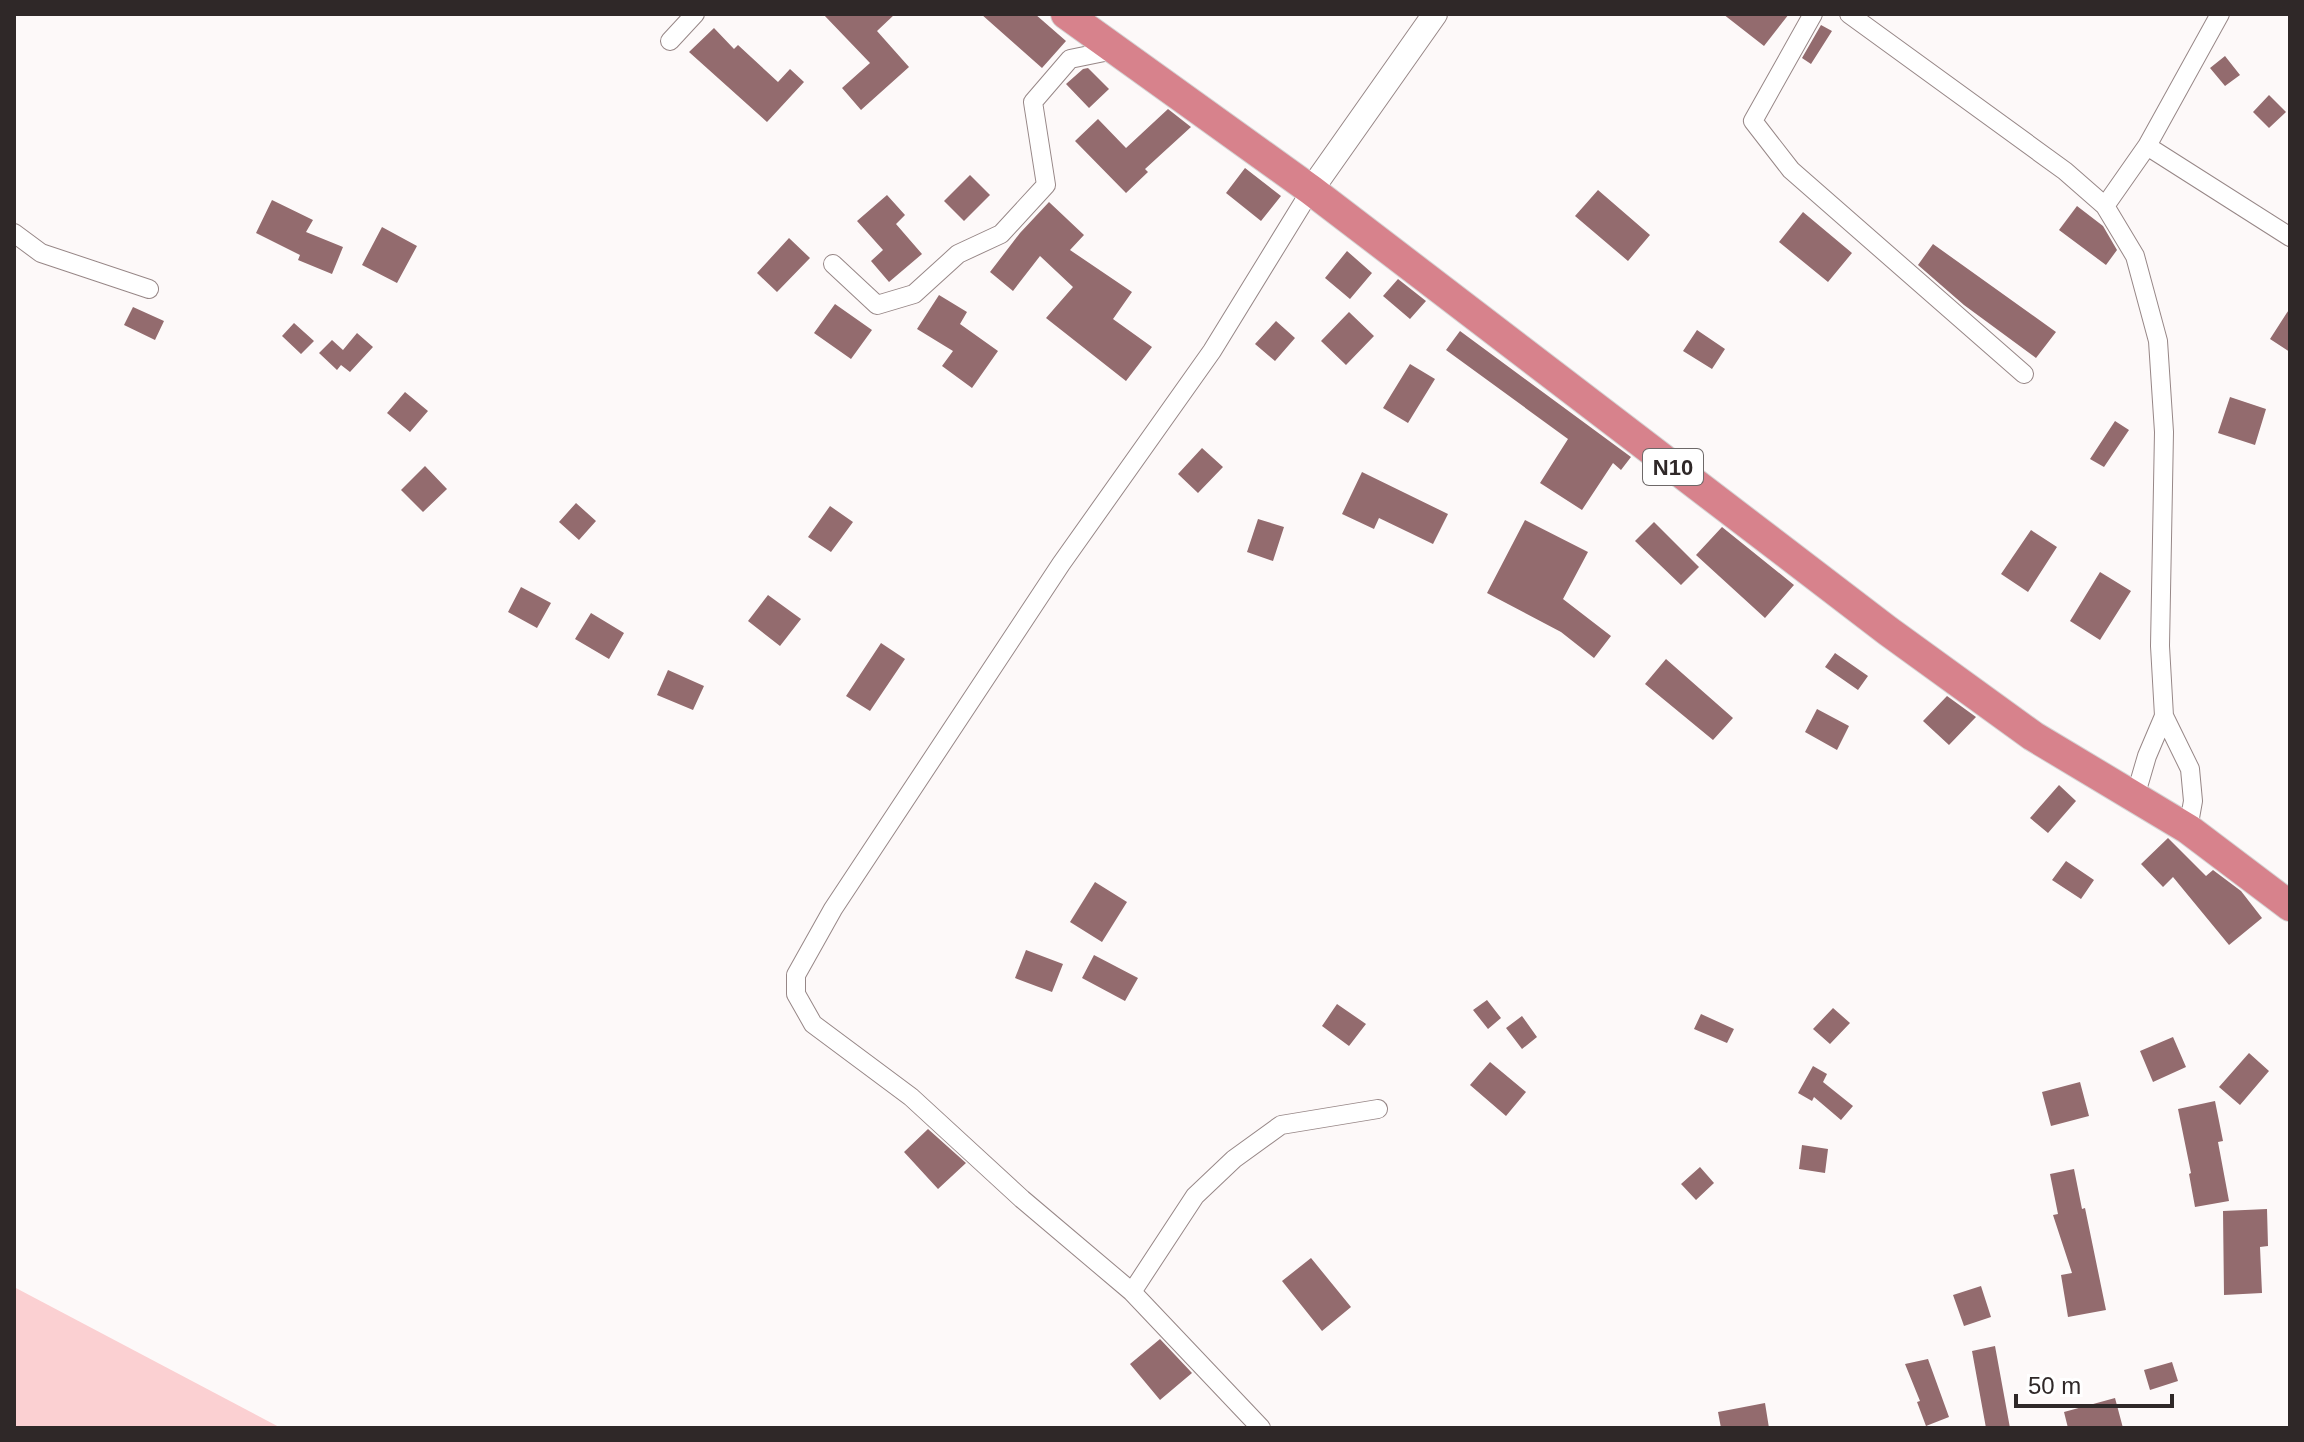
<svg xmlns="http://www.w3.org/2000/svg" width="2304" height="1442" font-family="Helvetica,sans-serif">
  <rect width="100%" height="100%" fill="#fdf9f9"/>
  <path fill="#fbd0d2" d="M14,1287l267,141h-267z"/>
  <path fill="#936b6e" d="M823,14h72l-18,17 32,36 -48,43 -19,-22 28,-25z
    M981,14h54l31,27 -24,27z
    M1723,14h66l-25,32z
    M1821,25l11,6 -21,33 -9,-6z
    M714,28l20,21 4,-4 40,37 12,-13 14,13 -37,40 -78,-70z
    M2225,56l15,19 -15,11 -15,-18z
    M1088,68l21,21 -20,19 -23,-24 17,-15z
    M2269,95l17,17 -17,16 -16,-16z
    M1168,109l23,18 -46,42 3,3 -22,21 -51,-52 23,-22 28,29z
    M1245,168l36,28 -20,25 -35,-28z
    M970,175l20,20 -26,26 -20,-20z
    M1598,190l52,45 -22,26 -53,-45z
    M887,195l18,20 -9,9 26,30 -33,28 -18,-21 12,-11 -26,-29z
    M272,200l41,20 -7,12 37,15 -11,27 -34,-14 2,-5 -44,-22z
    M1049,202l35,33 -14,15 62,42 -19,27 39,28 -26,34 -80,-63 27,-31 -33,-31 -27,35 -23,-19 30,-39z
    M2077,206l26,20 14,24 -11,15 -47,-35z
    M1803,212l49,41 -24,29 -49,-40z
    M382,227l35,19 -20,37 -35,-18z
    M789,238l21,20 -33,34 -20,-19z
    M1933,244l123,88 -20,26 -72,-53 -46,-40z
    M1347,251l25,22 -22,26 -25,-21z
    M1398,279l28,22 -16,18 -27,-23z
    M939,295l28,17 -7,12 38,27 -26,37 -30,-22 11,-15 -36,-22z
    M835,304l37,26 -21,29 -37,-26z
    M133,307l31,14 -9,19 -31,-15z
    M2290,308v44l-20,-13z
    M1349,312l25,24 -28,29 -25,-24z
    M1276,321l19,17 -20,23 -20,-17z
    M294,323l20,18 -13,13 -19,-18z
    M1697,330l28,19 -13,20 -29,-18z
    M1460,331l171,126 -10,13 -8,-7 -31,47 -42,-27 28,-44 -122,-89z
    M357,333l16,14 -23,25 -9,-7 -4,5 -18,-17 13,-13 11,10z
    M1410,364l25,15 -27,44 -25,-15z
    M405,392l23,19 -18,21 -23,-19z
    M2230,397l36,12 -11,36 -37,-12z
    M2115,421l14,9 -25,37 -14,-8z
    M1202,448l21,19 -25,26 -20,-19z
    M425,466l22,23 -24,23 -22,-22z
    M1362,472l86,42 -15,30 -54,-26 -5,11 -32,-15z
    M576,503l20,18 -17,19 -20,-18z
    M830,506l23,16 -22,30 -23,-15z
    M1258,519l26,8 -11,34 -26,-9z
    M1525,520l63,32 -25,47 48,37 -17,22 -33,-26 -74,-39z
    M1654,522l45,45 -18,18 -46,-44z
    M1722,527l72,58 -29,33 -69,-63z
    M2031,530l26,17 -29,45 -27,-18z
    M2100,572l31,19 -31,49 -30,-19z
    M521,587l30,16 -14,25 -29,-16z
    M768,595l33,24 -21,27 -32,-25z
    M591,613l33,20 -15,26 -34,-20z
    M881,643l24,16 -35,52 -24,-15z
    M1835,653l33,23 -10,14 -33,-23z
    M1666,659l67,59 -20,22 -68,-56z
    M668,670l36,16 -11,24 -36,-15z
    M1947,696l29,21 -27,28 -26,-24z
    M1817,709l32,17 -12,24 -32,-18z
    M2059,785l17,16 -28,32 -18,-15z
    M2168,838l38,38 7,-6 28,21 21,27 -33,27 -56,-68 -10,10 -22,-23z
    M2066,861l28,19 -13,19 -29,-19z
    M1095,882l32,20 -25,40 -32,-20z
    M1026,950l37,14 -11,28 -37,-14z
    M1094,955l44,23 -13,23 -43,-23z
    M1487,1000l14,18 -13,11 -15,-19z
    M1337,1004l29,20 -17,22 -27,-20z
    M1833,1008l17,15 -20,21 -17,-15z
    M1701,1014l33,15 -7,14 -33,-14z
    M1522,1016l15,21 -15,12 -16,-21z
    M2173,1037l13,30 -33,15 -13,-31z
    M2249,1053l20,18 -29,34 -21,-18z
    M1490,1062l36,30 -20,24 -36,-31z
    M1813,1066l14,8 -4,8 30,24 -12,14 -27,-23 -2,4 -14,-8z
    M2080,1082l9,34 -38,10 -9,-34z
    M2215,1101l8,40 -5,1 11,59 -34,6 -6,-33 2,-1 -13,-64z
    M928,1129l38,34 -28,26 -34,-37z
    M1802,1145l26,4 -3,24 -26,-4z
    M1700,1167l14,16 -18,17 -15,-16z
    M2074,1169l8,40 3,-1 21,102 -38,7 -7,-42 11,-2 -19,-58 5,-1 -8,-40z
    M2267,1209l1,37 -8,1 2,46 -38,2 -1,-84z
    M1311,1258l40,49 -29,24 -40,-50z
    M1981,1286l10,31 -27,9 -11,-31z
    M1160,1339l32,34 -32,27 -30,-36z
    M1995,1346l15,82h-24l-14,-77z
    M1928,1359l21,58 -23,9 -9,-24 3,-1 -15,-37z
    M2172,1362l6,19 -28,9 -6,-20z
    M2115,1398l8,30h-55l-4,-16z
    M1765,1403l4,25h-48l-3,-16z"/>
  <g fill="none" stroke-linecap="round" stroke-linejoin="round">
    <defs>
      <path id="minor" d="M1813,14l-60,107 38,49 233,204
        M1849,14l216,157 40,35 30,50 23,85 6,91 -4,214 4,70 26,53 3,32 -5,28
        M670,41l25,-27
        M2147,146l73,-132
        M2105,206l42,-60 143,91
        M14,233l27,20 108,36
        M833,264l44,41 37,-11 44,-40 43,-20 45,-49 -13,-83 37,-43 44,-9
        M2135,797l12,-41 17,-40
        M1132,1292l63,-96 39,-37 47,-34 97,-16
        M1261,1428l-129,-136 -110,-93 -111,-102 -98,-73 -17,-30v-19l37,-66 228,-345 151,-213 99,-161"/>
      <path id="tertiary" d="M1311,190l124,-176"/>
      <path id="trunk" d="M1066,14l245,176 577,441 145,105 155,93 102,77"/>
    </defs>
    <use href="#minor" stroke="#978787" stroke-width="20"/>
    <use href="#tertiary" stroke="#978787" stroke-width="26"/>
    <use href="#trunk" stroke="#d5d4d4" stroke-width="32"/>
    <use href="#minor" stroke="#fff" stroke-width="18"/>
    <use href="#tertiary" stroke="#fff" stroke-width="24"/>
    <use href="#trunk" stroke="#d7828c" stroke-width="30"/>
  </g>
  <g text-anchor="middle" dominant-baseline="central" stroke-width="7" stroke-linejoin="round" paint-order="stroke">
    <rect fill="#fff" stroke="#6d6868" stroke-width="2" x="1643" y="449" width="60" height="36" rx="6"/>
    <g font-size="22" font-weight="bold" fill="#2f2828">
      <text x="1673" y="467">N10</text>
    </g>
  </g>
  <rect width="2304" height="1442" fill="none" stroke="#2f2828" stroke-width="32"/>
  <path d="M2016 1394v12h156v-12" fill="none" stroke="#2f2828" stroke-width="4"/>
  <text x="2028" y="1394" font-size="24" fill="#2f2828" stroke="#ffffff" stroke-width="6" paint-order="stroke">50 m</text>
</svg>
